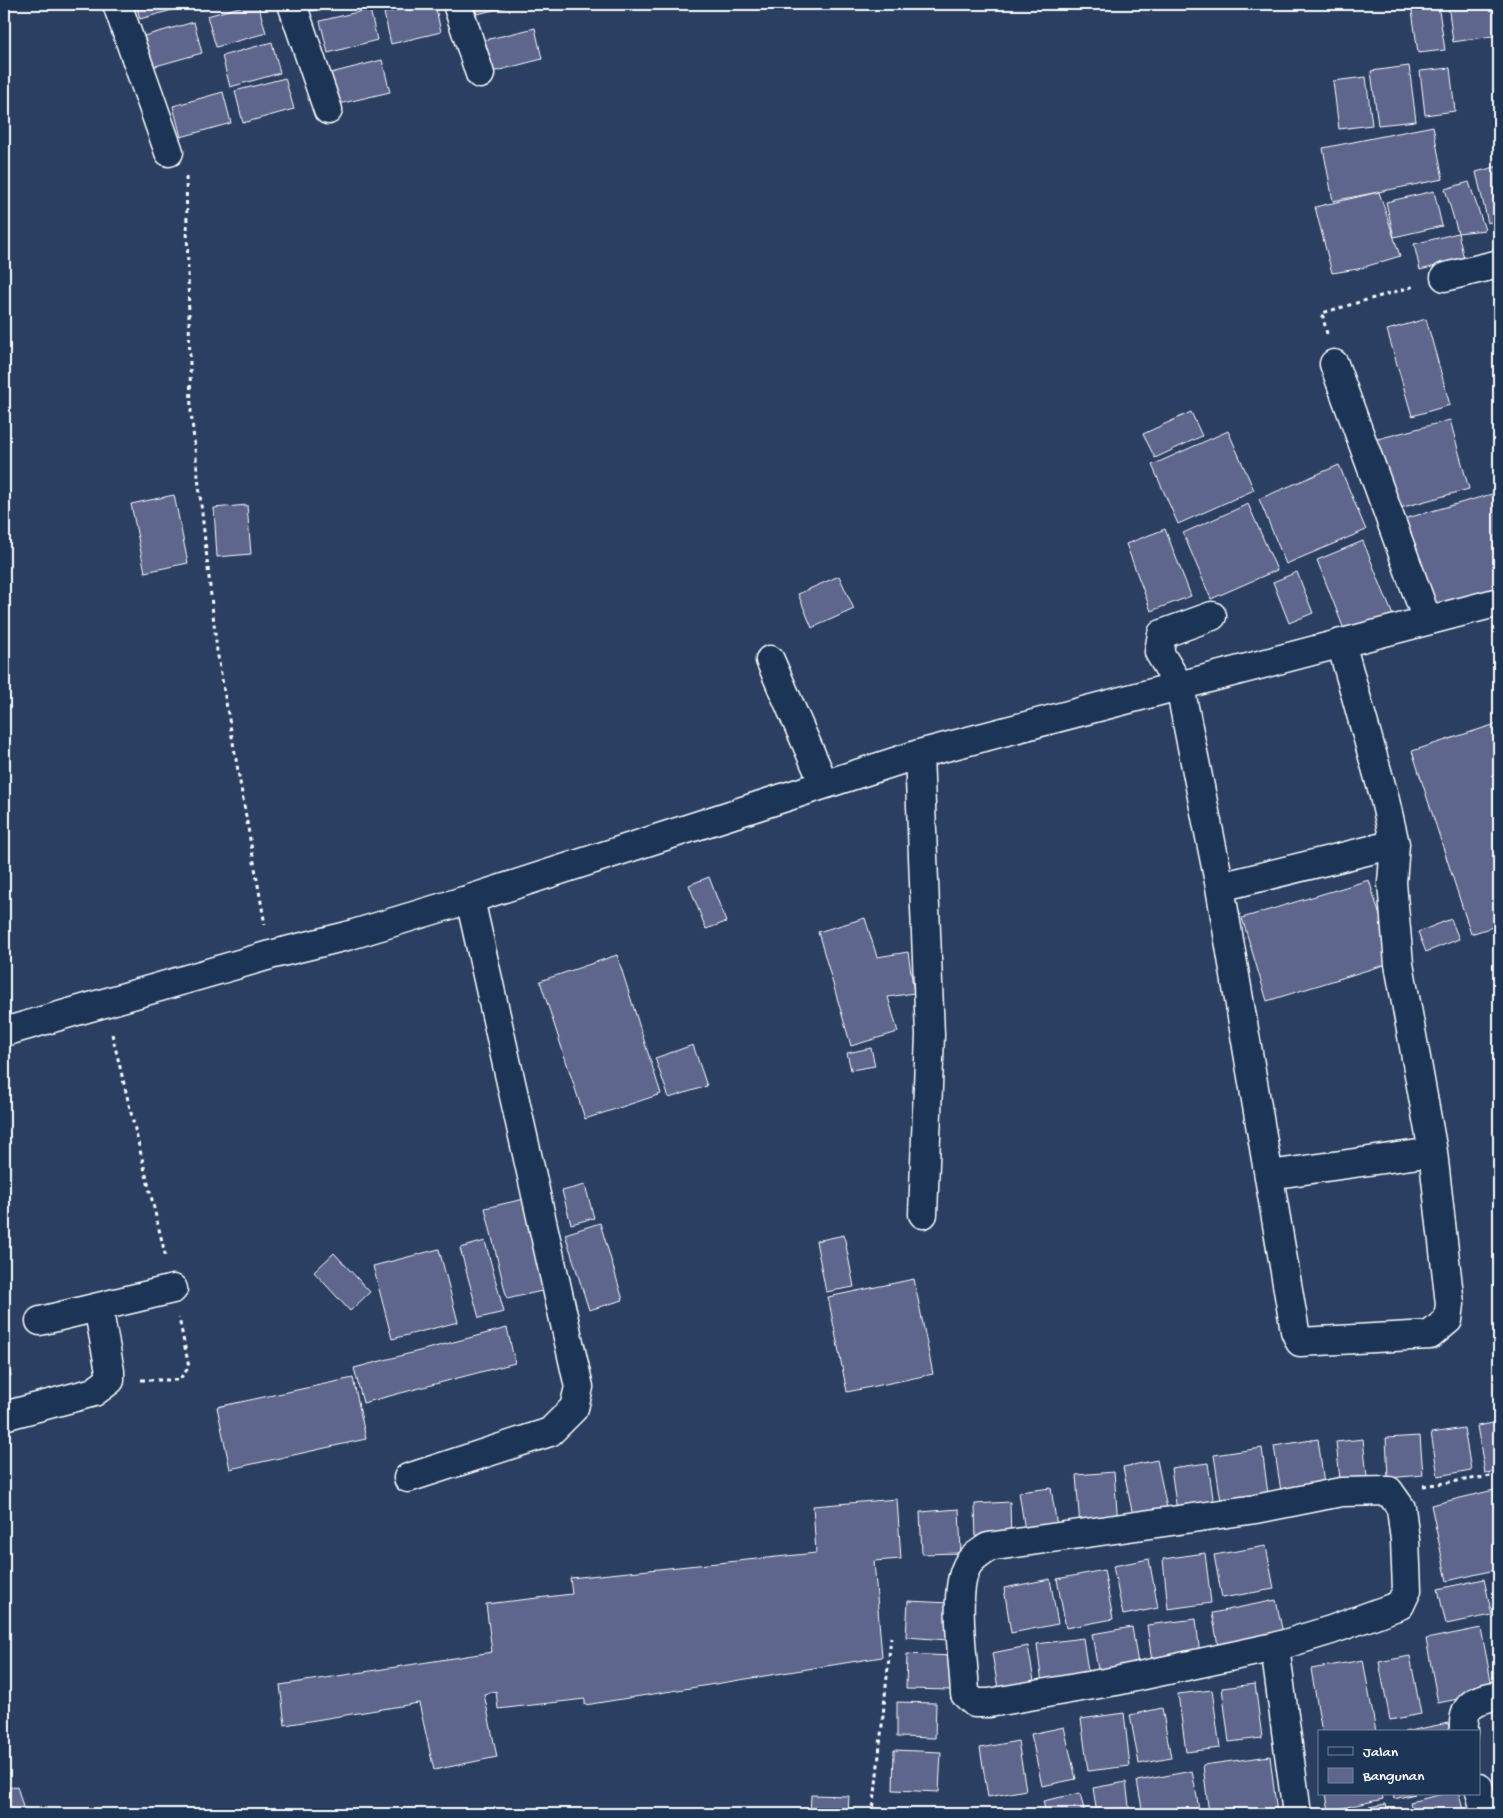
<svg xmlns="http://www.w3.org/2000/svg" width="1503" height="1818" font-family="'Gochi Hand',sans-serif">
  <rect width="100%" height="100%" fill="#2a3f62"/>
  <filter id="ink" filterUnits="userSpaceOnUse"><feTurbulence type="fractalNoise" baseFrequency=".02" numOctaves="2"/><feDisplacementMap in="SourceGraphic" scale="10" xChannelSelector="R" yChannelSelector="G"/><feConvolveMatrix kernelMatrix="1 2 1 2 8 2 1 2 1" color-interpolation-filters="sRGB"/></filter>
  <g filter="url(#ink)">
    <path fill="#5e668d" stroke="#fff" d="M136,4h54v1l-50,14z
      M251,4h7l8,29 -50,14 -9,-31z
      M310,4h32l-30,7z
      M422,4h13l6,28 -50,12 -7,-31z
      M474,4h44l-41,10z
      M1411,4h27l7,46 -27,3z
      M1448,4h51v31l-46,7z
      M370,9l7,31 -49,13 -8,-32z
      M194,22l8,31 -50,14 -8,-31z
      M535,28l7,31 -50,13 -7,-32z
      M272,42l8,31 -50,14 -8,-31z
      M382,60l8,32 -51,12 -8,-31z
      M1409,66l7,55 -38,4 -7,-54z
      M1450,68l5,43 -30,4 -5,-44z
      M1366,77l6,48 -33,4 -6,-48z
      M285,78l9,31 -51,14 -8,-32z
      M223,92l8,31 -50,14 -8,-31z
      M1433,126l10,53 -110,22 -10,-53z
      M1499,166v53l-11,4 -12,-51z
      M1469,182l16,48 -27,3 -13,-44z
      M1434,191l8,35 -48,11 -8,-35z
      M1379,192l21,64 -42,13 -26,4 -17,-66z
      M1458,233l6,26 -44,11 -6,-26z
      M1426,319l24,86 -38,11 -25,-86z
      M1191,412l11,24 -47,22 -12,-24z
      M1450,420l19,69 -76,21 -19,-70z
      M1228,431l26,59 -76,34 -26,-59z
      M1339,465l27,65 -80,34 -27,-65z
      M1499,492v97l-74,21 -25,-90z
      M174,495l14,68 -43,9 -14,-68z
      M1248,504l29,66 -66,29 -28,-66z
      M247,505l4,49 -34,3 -3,-49z
      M1165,529l26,67 -40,15 -25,-67z
      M1363,541l31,77 -47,19 -30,-77z
      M1297,572l16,41 -24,10 -16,-41z
      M839,576l15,33 -42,19 -14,-34z
      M1499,723v202l-28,9 -59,-183z
      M709,877l17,45 -20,7 -17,-44z
      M1369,880l25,82 -127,39 -25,-83z
      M865,918l12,39 31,-5 6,41 -26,4 10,35 -47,14 -33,-114z
      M1451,919l8,20 -33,13 -8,-20z
      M617,955l44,139 -76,25 -45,-138z
      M693,1045l14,41 -38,12 -14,-40z
      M871,1048l4,18 -24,4 -4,-17z
      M585,1185l9,33 -23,6 -9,-33z
      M524,1199l22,91 -39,9 -22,-91z
      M600,1223l23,77 -34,10 -24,-76z
      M844,1235l10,52 -28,5 -10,-51z
      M485,1241l19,71 -25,6 -19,-70z
      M439,1249l19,73 -66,17 -19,-73z
      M334,1253l36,39 -20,19 -36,-39z
      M914,1279l19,95 -86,18 -19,-95z
      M507,1328l8,35 -152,40 -9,-35z
      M4,1342l7,34 -7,2z
      M353,1378l13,61 -136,30 -13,-62z
      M1499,1422v49l-14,2 -8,-47z
      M1464,1428l7,42 -33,6 -7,-43z
      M1420,1436l3,39 -35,3 -2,-40z
      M1318,1439l7,52 -43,7 -8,-52z
      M1363,1439l5,47 -27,3 -5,-47z
      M1262,1448l7,54 -47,6 -8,-53z
      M1157,1460l11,53 -34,8 -11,-54z
      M1208,1463l6,42 -37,6 -6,-43z
      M1114,1472l4,52 -38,3 -4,-52z
      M1051,1488l7,45 -32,4 -7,-45z
      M1494,1490l5,23v56l-52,12 -16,-76z
      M897,1499l4,60 -27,2 8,96 -297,48v-6l-87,10 -2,-18 -12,3 13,63 -63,13 -15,-67 -134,22 -5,-40 212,-33 -6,-48 86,-10 -2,-16 246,-25 -3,-47z
      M1010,1502l1,39 -35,1 -1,-38z
      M959,1509l2,44 -39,1 -2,-42z
      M1266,1546l8,43 -52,9 -8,-43z
      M1205,1553l6,50 -43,6 -5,-50z
      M1149,1559l9,49 -35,7 -10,-49z
      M1104,1570l9,49 -47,9 -9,-49z
      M1050,1579l8,45 -47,9 -7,-45z
      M1484,1579l8,36 -46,9 -8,-35z
      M1276,1600l9,43 -65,13 -8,-43z
      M908,1601l43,2 -3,37 -42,-3z
      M1196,1619l4,37 -48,6 -5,-37z
      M1132,1627l6,37 -40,6 -6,-36z
      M1481,1628l12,64 -55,11 -12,-64z
      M1083,1638l6,40 -47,6 -5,-40z
      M1497,1641h2v25z
      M1028,1646l7,41 -36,7 -7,-41z
      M907,1654l45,2 -1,34 -45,-1z
      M1410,1656l11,58 -31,6 -11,-58z
      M1363,1660l13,72h-54l-11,-63z
      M1255,1684l7,54 -33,4 -7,-54z
      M1212,1690l8,58 -34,4 -8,-58z
      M897,1702l39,1 -1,35 -38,-1z
      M1162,1708l9,50 -32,6 -9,-49z
      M1124,1713l6,53 -42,5 -7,-52z
      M1448,1723l2,9h-46z
      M1064,1727l12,52 -34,7 -11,-52z
      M1018,1741l8,49 -38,7 -8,-49z
      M894,1750l47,2 -2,40 -46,-2z
      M1270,1756l7,58h-68l-6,-49z
      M4,1759l4,17 -4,1z
      M1192,1771l8,43h-57l-6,-33z
      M1126,1782l4,32h-33l-4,-26z
      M17,1786l8,28h-21v-25z
      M1080,1793l5,21h-39l-3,-13z
      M1326,1794h56l1,5 -54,12z
      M1393,1794h22l-21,5z
      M1443,1794h16l5,20h-51l-3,-12z
      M811,1795l38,1 -1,18h-38z
      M1386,1804l2,10h-60z
      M1035,1810l1,4h-25z"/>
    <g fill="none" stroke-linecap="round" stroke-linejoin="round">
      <defs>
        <path id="minor" d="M117,4l52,148
          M292,4l36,106
          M457,4l23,70
          M1445,277l54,-13
          M1334,364l93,256
          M1212,616l-50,18 -3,18 21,35 40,200 75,444 5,11 130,-7 18,-15 2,-16 -17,-152
          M770,660l54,124
          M919,754l11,281 -7,179
          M1220,887l175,-43
          M4,1032l266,-77 77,-19 123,-37 449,-145 580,-152
          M1269,1175l164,-23 -34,-188 -7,-81 3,-39 -11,-48 -43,-153
          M40,1321l58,-14
          M4,1416l90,-24 16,-12v-9l-12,-64 75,-18
          M408,1478l142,-46 24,-24 5,-21 -109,-488
          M1275,1647l56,-17 69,-25 7,-15 -2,-50 -4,-32 -12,-17 -48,1 -85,17 -268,38c-8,6 -18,11 -22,21 -13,27 -2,94 -1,126l10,9h14l127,-22 159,-34 22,167
          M1464,1732c-2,-29 11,-32 35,-37
          M1479,1788l7,26"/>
      </defs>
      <use href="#minor" stroke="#fff" stroke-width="31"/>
      <path stroke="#fff" stroke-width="3" stroke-dasharray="4 4" stroke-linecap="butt" d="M186,177l5,235 26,239 48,274
        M1327,334l-5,-21 93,-27
        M112,1034l54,224
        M141,1380h38l10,-13 -10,-49
        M1423,1486l76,-11
        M869,1814l5,-10 17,-167"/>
      <use href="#minor" stroke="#1d3557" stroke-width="28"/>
    </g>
  </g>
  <rect width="1503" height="1818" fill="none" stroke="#1d3557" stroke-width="20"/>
  <rect x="10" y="10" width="1483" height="1798" fill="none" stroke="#fff" stroke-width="2" filter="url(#ink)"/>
  <rect x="1318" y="1730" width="162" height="65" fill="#1d3557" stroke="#77869a"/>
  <rect x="1328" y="1747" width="25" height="8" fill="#1d3557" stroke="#77869a"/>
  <text x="1363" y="1756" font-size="15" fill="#ffffff">Jalan</text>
  <rect x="1328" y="1768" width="25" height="15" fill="#5e668d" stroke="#77869a"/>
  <text x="1363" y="1780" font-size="15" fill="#ffffff">Bangunan</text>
</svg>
